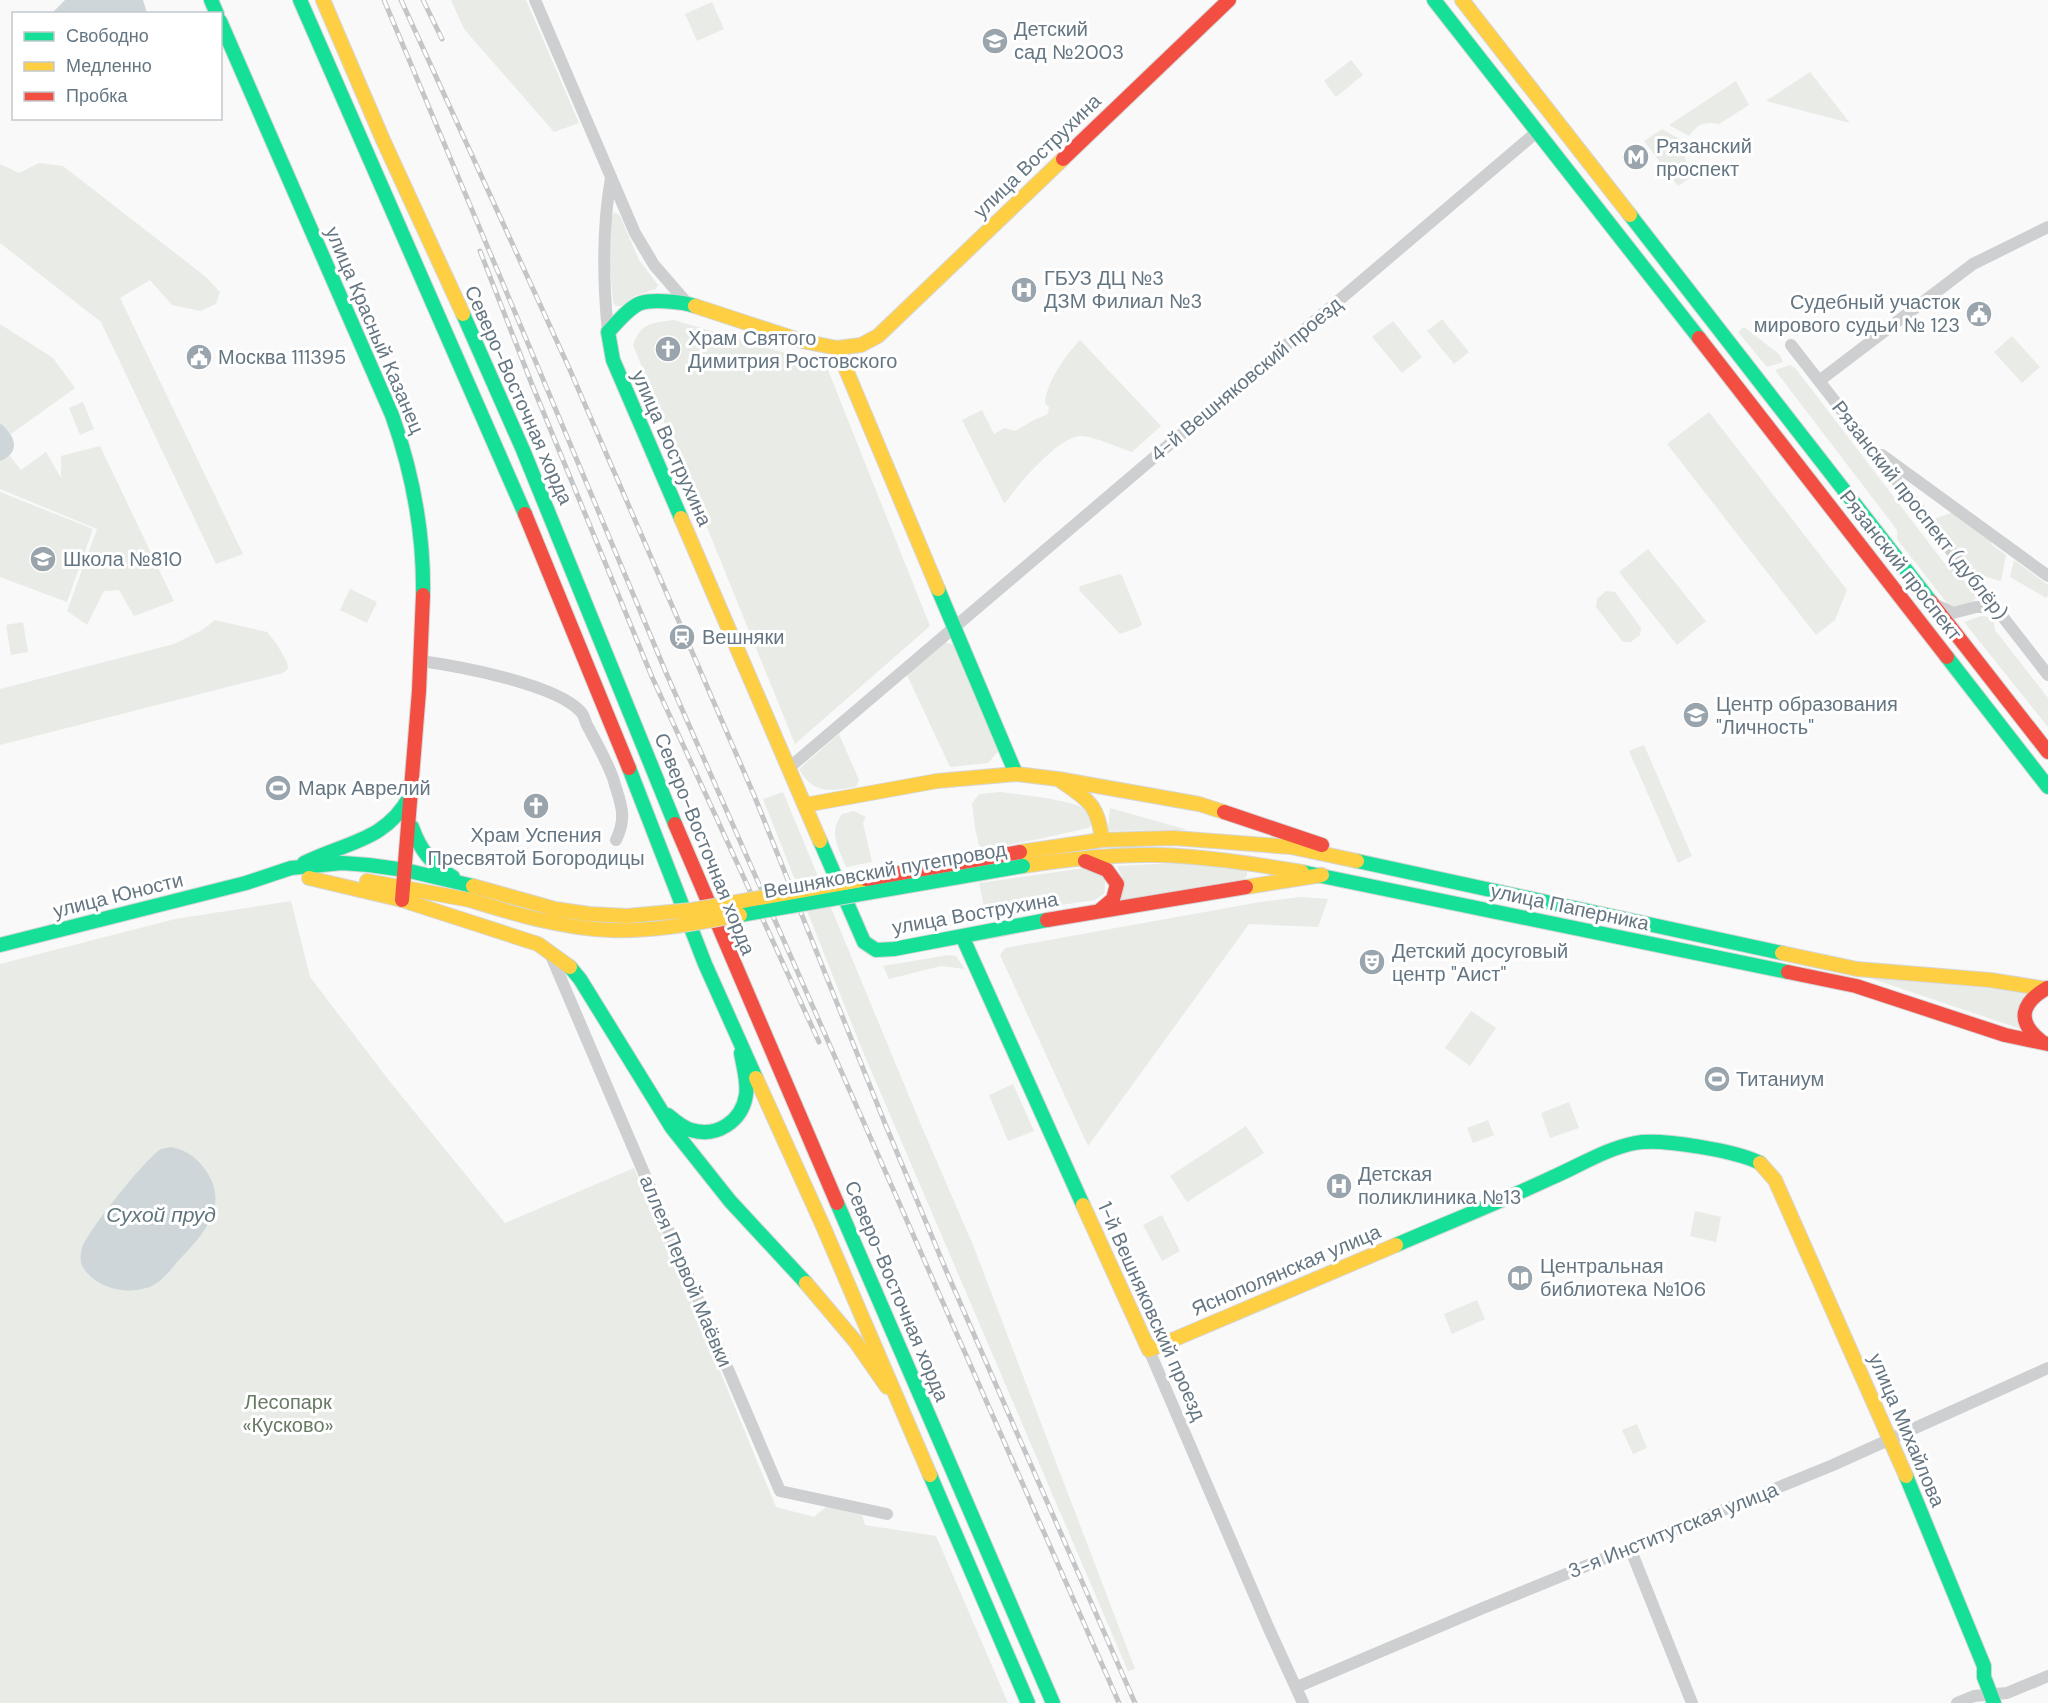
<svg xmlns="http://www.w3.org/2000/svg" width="2048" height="1703" font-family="'DM Sans',sans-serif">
  <rect width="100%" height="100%" fill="#f9f9f9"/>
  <path fill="#e8ebe6" d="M451,0h75l53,123 -25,9 -90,-103z
    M712,2l12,27 -27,12 -12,-27z
    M1351,60l12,15 -27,22 -12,-16z
    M1810,72l40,51 -84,-22z
    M1736,81l13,24 -30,19c-14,-3 -22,0 -30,12l-20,-11z
    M1662,129l26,15c-6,12 -3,21 8,30l-18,12 -34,-45z
    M39,163l24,3 143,111 14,15 -4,12 -16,7 -28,-6 -22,-25 -30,18 123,256 -27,10 -115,-242 -101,-79v-79l19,9z
    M615,212l5,4 19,44 19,25 -2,4 -21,7 -14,10h-5l-3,-4 -3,-36 1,-50z
    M1442,319l27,33 -15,12 -27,-33z
    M674,320l152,45 104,261 -135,118 -162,-399c8,-23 20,-22 41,-25z
    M1393,321l29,36 -20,16 -30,-36z
    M0,324l53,34 22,30 -64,46 -11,-11z
    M1744,327l35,27 4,8 -16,5 -29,-35z
    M2012,336l28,31 -18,16 -28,-31z
    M1080,340l81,86 -29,26c-16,-5 -33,-14 -50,-16 -20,-3 -65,49 -76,66l-2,1 -42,-83 20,-10 12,24 10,-6 11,3 19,-11 14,-6 1,-7 -4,-4c2,-22 20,-47 35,-63z
    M1790,365l6,4 149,195 7,2 25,30c-4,8 -17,13 -27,11l-53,-68v-9l-122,-160z
    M83,402l11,27 -14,6 -11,-27z
    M1709,412l138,178 -12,30 -19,15 -149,-191z
    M100,446l74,155 -40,15 -15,-26 -15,1 -17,34 -20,-14 30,-82 -97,-40v-28l9,-6 12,15 25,-18 15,26v-22z
    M0,492l93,37 -26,73 -67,-25z
    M1953,512l37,25 2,8 14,10 -5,26 -22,-6 -45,-56z
    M1648,549l58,72 -29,24 -58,-73z
    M2014,560l34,25v10l-2,3 -36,-21z
    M1120,574l2,2 20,48 -3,3 -19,7 -41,-44 1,-4z
    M350,589l27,13 -10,21 -27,-13z
    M1606,591l9,1 26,36 -1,7 -9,7h-8l-27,-35 1,-8z
    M1981,616l8,1 5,6 1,7 53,68v29l-84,-105z
    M215,620l52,12 9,11 11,19 1,7 -5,4 -283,72v-56l174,-45 28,-14z
    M23,622l5,30 -17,3 -5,-30z
    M945,642l15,5 41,101 -13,15 -38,4 -43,-92z
    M839,734l20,46 -3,7c-26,4 -42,8 -57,-18z
    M1644,745l48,111 -14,7 -49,-112z
    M783,792l138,333 52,120 162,424 -7,2 -267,-624 -98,-248z
    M1000,792c23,3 57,6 79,14 8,3 12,9 15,17l-6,5 -54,12 -54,10 -5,-22 -3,-25 7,-9z
    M1110,808l78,22 -80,1z
    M854,811l12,6 -3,6 9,39 -26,5c-8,-20 -18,-34 -4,-53z
    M1177,863l65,7 5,2v4l-4,3 -124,21 4,-21 -6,-13z
    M1092,867c12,7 15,12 12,27l-9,6 -109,16 -7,-33z
    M1301,897l27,2 -10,28 -69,-3 -161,222 -88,-191 5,-7 255,-46z
    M291,901l19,76 81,106 114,140 129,-55 34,77 108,262 38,10 14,-12 34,10 3,10 71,11 72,167h-1008v-739l175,-45z
    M949,955l7,1 9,13 -24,-3 -52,13 -6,-13z
    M1867,977l162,15 -8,37z
    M1471,1011l25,17 -26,38 -25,-18z
    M1013,1084l21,47 -26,10 -19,-46z
    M1569,1102l10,26 -29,10 -9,-25z
    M1488,1120l6,15 -21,8 -6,-15z
    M1246,1126l18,27 -77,49 -17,-26z
    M1695,1211l26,6 -5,25 -26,-6z
    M1162,1215l18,36 -18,10 -19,-36z
    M1477,1300l8,19 -33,15 -8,-20z
    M1637,1424l10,24 -14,6 -11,-24z"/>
  <path fill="#ced6d9" d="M65,0h78l4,13h-95z
    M0,423c15,12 22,29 0,38z
    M171,1147c14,3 24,9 33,21 28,37 -1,67 -27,94 -8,10 -18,23 -31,26 -13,4 -27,3 -40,-2 -10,-4 -22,-13 -25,-24 -1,-4 0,-10 1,-14 7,-19 59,-83 76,-97 4,-3 8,-3 13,-4z"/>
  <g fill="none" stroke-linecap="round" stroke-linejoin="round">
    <defs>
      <path id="fast" d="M211,0l6,14
        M300,0l225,514
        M1434,0l265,338
        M220,21l172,394c21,59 32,117 31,180
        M1630,215l301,387
        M463,314l60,136 152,374
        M681,518l-68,-158 -5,-28c9,-9 21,-25 33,-29 13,-4 42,-1 54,3
        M938,589l78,185
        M1947,657l101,130
        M629,768l76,196 51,114
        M412,827c8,23 20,38 41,50
        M820,841l44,101 12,8 18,-1 153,-29
        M1357,861l425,92
        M304,863c42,-21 82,-22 106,-67
        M1302,872l486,100
        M962,936l121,269
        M0,945l246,-62 45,-15 51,-5 27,2 36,5 68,16
        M570,967l10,12 92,149 58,73 76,82
        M668,1115c7,6 14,12 23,15 26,8 51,-9 55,-35 2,-14 -3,-29 -5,-42
        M837,1203l216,500
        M1396,1245c51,-22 104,-43 155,-67 28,-12 54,-29 84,-35 26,-5 102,8 125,20
        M930,1475l98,228
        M1906,1476l78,190v11l10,26"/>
      <path id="slow" d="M323,0l60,140 80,174
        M1462,0l168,215
        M695,306l107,35 35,7 24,-3 17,-9 185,-177
        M837,348l101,241
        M681,518l139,323
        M1061,781c28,20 37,23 41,59
        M805,805l132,-24 79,-7 42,5 141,25 25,8
        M1020,852l82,-12 72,-2 117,9 66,14
        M1023,866c44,-7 88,-12 133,-11 49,1 97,9 146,17
        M309,878l93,22 136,44 32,23
        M367,881l103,19
        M1246,887l76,-12
        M1782,953l75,16 133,11 58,9
        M756,1078l67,148 107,249
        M1760,1163l15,17 131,296
        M1083,1205l66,145 247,-105
        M806,1283l49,58 32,46"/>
      <path id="jam" d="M1063,159l166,-159
        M1699,338l248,319
        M525,514l104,254
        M1931,602l117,150
        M1224,812l98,33
        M675,824l162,379
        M1085,861l22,9 10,14 -4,15 -13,11
        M402,900l17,-209 4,-96
        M1047,920l199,-33
        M1788,972l68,14 149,49 43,9
        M2041,1041c-25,-20 -20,-38 6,-53"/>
    </defs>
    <use href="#fast" stroke="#d5d6d7" stroke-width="16"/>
    <use href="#slow" stroke="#d5d6d7" stroke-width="16"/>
    <use href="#jam" stroke="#d5d6d7" stroke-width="16"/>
    <path stroke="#cecfd0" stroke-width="12" d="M535,0l100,233 19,32 33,38
      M608,332c-5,-50 -6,-104 3,-154
      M1791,345l257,330
      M1819,381l154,-117 75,-37
      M1882,455l166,121
      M1936,605l17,8 23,-6h19
      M421,661c37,5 135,23 160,51 3,3 4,9 6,13 9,17 19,34 26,53 7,25 15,37 3,62
      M790,767l748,-636
      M549,951l231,540 107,23
      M1149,1350l120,279 34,74
      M1630,1548l62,155
      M1297,1687l186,-79 350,-143 215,-97
      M1957,1703l17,-7 33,-3 41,-17"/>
    <use href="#fast" stroke="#16e098" stroke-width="14"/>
    <use href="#slow" stroke="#ffcf43" stroke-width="14"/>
    <use href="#jam" stroke="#f24e42" stroke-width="14"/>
    <defs>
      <path id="rail" d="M384,0l283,675 452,1028
        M401,0l169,370 184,425 132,331 62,149 187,428
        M423,0l19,39
        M480,251l51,131 121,295 167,365"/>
    </defs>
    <use href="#rail" stroke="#c3c5c6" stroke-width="5"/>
    <use href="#rail" stroke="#fff" stroke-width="3" stroke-dasharray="9" stroke-linecap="butt"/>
    <defs>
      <path id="fast-bridge" d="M740,915l283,-49"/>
      <path id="slow-bridge" d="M473,886l82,23 34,5 38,2 65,-6 174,-31
        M470,900c45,14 91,28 139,30 44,2 88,-7 131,-15"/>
      <path id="jam-bridge" d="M866,879l154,-27"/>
    </defs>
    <use href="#fast-bridge" stroke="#d5d6d7" stroke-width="16" stroke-linecap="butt"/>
    <use href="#slow-bridge" stroke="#d5d6d7" stroke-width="16" stroke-linecap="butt"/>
    <use href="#jam-bridge" stroke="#d5d6d7" stroke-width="16" stroke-linecap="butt"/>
    <use href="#fast-bridge" stroke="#16e098" stroke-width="14"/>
    <use href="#slow-bridge" stroke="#ffcf43" stroke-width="14"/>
    <use href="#jam-bridge" stroke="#f24e42" stroke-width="14"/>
  </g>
  <defs>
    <symbol id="school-disc" viewBox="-11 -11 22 22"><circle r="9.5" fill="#99a4ac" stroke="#fff"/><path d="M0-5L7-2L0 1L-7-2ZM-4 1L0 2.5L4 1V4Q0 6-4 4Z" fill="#fff"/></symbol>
    <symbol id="metro-disc" viewBox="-11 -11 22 22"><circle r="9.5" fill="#99a4ac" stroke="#fff"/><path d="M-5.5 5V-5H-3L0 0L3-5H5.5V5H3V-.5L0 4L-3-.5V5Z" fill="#fff"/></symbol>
    <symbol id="hospital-disc" viewBox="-11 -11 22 22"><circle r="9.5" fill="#99a4ac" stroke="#fff"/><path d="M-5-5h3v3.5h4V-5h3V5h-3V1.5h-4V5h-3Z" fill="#fff"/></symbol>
    <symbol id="civic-disc" viewBox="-11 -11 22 22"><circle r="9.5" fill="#99a4ac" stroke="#fff"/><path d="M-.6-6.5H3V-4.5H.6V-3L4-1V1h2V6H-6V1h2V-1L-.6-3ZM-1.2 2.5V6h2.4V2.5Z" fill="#fff"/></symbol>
    <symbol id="church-disc" viewBox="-11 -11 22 22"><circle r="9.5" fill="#99a4ac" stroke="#fff"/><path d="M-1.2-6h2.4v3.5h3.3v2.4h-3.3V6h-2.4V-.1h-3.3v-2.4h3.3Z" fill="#fff"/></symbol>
    <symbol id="station-disc" viewBox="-11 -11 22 22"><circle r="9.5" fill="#99a4ac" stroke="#fff"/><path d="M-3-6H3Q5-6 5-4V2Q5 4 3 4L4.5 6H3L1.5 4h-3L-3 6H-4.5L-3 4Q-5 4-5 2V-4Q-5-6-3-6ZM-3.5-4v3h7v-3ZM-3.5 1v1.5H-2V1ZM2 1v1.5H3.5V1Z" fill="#fff"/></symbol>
    <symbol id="stadium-disc" viewBox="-11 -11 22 22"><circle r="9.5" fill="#99a4ac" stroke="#fff"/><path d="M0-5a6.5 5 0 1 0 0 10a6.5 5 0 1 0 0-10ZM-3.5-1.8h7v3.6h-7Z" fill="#fff"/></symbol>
    <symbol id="theatre-disc" viewBox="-11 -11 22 22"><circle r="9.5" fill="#99a4ac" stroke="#fff"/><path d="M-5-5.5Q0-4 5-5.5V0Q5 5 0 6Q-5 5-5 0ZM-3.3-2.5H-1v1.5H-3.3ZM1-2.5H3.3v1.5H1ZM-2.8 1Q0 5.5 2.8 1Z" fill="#fff"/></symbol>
    <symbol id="library-disc" viewBox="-11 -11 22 22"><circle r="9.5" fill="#99a4ac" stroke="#fff"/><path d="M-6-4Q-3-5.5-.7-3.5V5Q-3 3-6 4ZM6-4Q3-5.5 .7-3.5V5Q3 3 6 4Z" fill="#fff"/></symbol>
  </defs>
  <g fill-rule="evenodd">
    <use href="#school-disc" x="980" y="26" width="30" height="30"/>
    <use href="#metro-disc" x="1621" y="142" width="30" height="30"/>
    <use href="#hospital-disc" x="1009" y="275" width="30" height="30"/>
    <use href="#civic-disc" x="1964" y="299" width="30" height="30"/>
    <use href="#church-disc" x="653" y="334" width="30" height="30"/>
    <use href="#civic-disc" x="184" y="342" width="30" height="30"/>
    <use href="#school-disc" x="28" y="544" width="30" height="30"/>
    <use href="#station-disc" x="667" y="622" width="30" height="30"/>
    <use href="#school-disc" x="1681" y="700" width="30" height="30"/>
    <use href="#stadium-disc" x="263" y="773" width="30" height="30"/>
    <use href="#church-disc" x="521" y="791" width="30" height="30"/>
    <use href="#theatre-disc" x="1357" y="947" width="30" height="30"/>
    <use href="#stadium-disc" x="1702" y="1064" width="30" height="30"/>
    <use href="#hospital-disc" x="1324" y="1171" width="30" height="30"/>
    <use href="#library-disc" x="1505" y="1263" width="30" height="30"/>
  </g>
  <g text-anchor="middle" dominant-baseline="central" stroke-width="6" stroke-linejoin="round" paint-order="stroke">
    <g font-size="20" fill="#657683" stroke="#fff" text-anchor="start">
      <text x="1014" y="29">Детский<tspan x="1014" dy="23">сад №2003</tspan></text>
      <text x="1656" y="146">Рязанский<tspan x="1656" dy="23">проспект</tspan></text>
      <text x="1044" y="278">ГБУЗ ДЦ №3<tspan x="1044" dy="23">ДЗМ Филиал №3</tspan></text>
      <text x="1960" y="302" text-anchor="end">Судебный участок<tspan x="1960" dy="23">мирового судьи № 123</tspan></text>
      <text x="688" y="338">Храм Святого<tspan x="688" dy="23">Димитрия Ростовского</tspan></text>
      <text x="218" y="357">Москва 111395</text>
      <text x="63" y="559">Школа №810</text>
      <text x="702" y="637">Вешняки</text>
      <text x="1716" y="704">Центр образования<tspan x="1716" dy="23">"Личность"</tspan></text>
      <text x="298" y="788">Марк Аврелий</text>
      <text x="536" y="835" text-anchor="middle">Храм Успения<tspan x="536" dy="23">Пресвятой Богородицы</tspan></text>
      <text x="1392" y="951">Детский досуговый<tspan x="1392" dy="23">центр "Аист"</tspan></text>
      <text x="1736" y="1079">Титаниум</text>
      <text x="1358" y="1174">Детская<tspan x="1358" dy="23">поликлиника №13</tspan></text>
      <text x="1540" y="1266">Центральная<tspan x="1540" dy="23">библиотека №106</tspan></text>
    </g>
    <g font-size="20" fill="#657683" stroke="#fff">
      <text transform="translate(1037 156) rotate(-44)">улица Вострухина</text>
      <text transform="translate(375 330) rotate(67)">улица Красный Казанец</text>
      <text transform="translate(1246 379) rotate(-40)">4-й Вешняковский проезд</text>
      <text transform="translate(519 395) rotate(66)">Северо-Восточная хорда</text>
      <text transform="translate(672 448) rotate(66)">улица Вострухина</text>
      <text transform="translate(1920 510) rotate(52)">Рязанский проспект (дублёр)</text>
      <text transform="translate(1901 565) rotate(52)">Рязанский проспект</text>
      <text transform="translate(705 844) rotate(68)">Северо-Восточная хорда</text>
      <text transform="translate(885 870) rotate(-10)">Вешняковский путепровод</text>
      <text transform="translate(118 895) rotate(-14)">улица Юности</text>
      <text transform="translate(1570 907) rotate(12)">улица Паперника</text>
      <text transform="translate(975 913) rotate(-10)">улица Вострухина</text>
      <text transform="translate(1286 1270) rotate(-23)">Яснополянская улица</text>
      <text transform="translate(686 1271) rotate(67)">аллея Первой Маёвки</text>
      <text transform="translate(897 1291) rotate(67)">Северо-Восточная хорда</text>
      <text transform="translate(1152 1311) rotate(66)">1-й Вешняковский проезд</text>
      <text transform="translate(1907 1430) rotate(67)">улица Михайлова</text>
      <text transform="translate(1673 1530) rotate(-22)">3-я Институтская улица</text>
    </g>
    <g font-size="20" fill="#687a64" stroke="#fff">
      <text x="288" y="1402">Лесопарк<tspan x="288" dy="23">«Кусково»</tspan></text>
    </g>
    <g font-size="21" font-style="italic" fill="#60757c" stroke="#fff">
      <text x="161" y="1215">Сухой пруд</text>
    </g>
  </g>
  <rect x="12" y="12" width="210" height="108" fill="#ffffff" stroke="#c1c8cd" stroke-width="1.5"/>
  <rect x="24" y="32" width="30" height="9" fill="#16e098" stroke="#c1c8cd" stroke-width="1.5"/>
  <text x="66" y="42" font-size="18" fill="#657683">Свободно</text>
  <rect x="24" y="62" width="30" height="9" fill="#ffcf43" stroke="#c1c8cd" stroke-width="1.5"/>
  <text x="66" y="72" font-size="18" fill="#657683">Медленно</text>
  <rect x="24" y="92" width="30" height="9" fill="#f24e42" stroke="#c1c8cd" stroke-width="1.5"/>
  <text x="66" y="102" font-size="18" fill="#657683">Пробка</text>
</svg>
